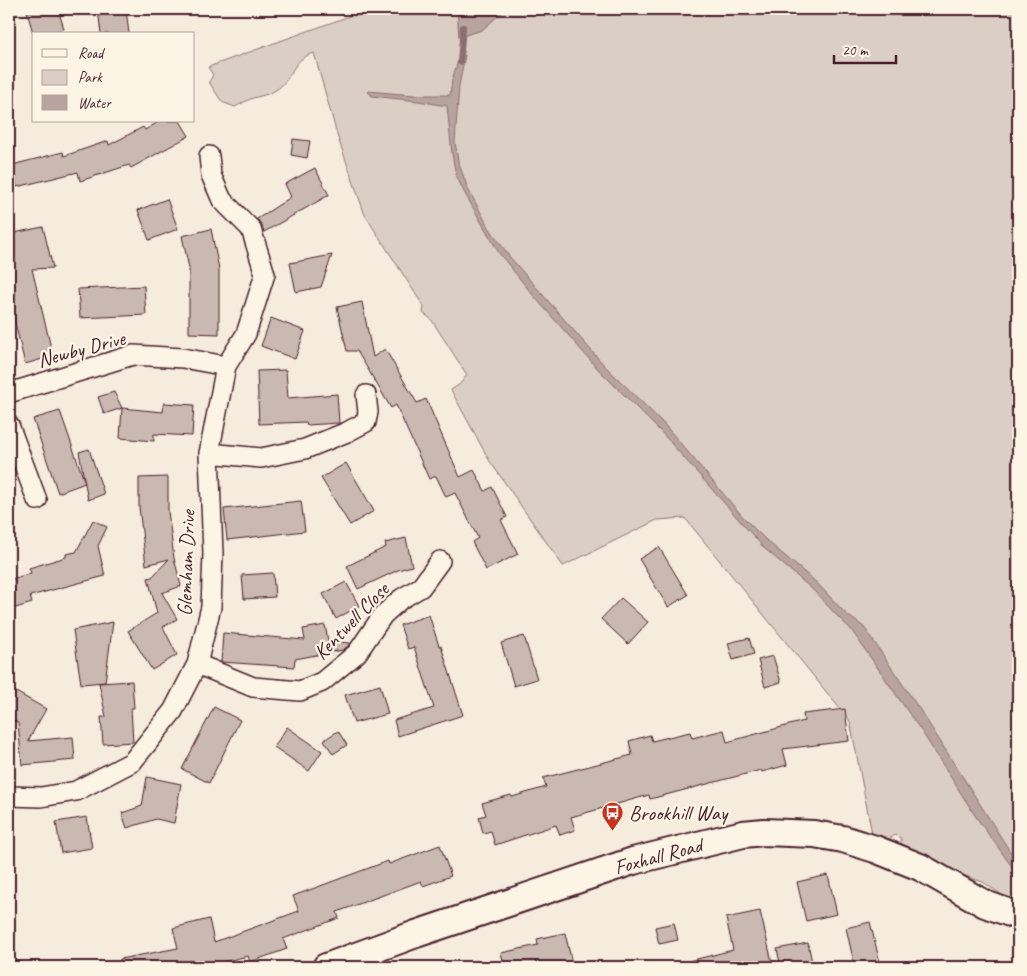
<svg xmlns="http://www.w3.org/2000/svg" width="1027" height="976" font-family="Caveat,sans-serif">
  <rect width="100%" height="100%" fill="#f5ecde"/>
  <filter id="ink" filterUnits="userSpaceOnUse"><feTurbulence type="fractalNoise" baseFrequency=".02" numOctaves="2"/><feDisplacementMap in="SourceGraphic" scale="10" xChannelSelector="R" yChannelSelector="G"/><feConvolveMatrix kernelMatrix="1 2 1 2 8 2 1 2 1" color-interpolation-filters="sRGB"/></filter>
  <g filter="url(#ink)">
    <path fill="#dbcec4" stroke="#927678" d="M369,9h649v893l-13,-5 -22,-15 -33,-11 -49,-26v-7l-6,-3 -20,14 -25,-128 -165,-203 -28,2 -94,46 -74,-106 -38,-70 9,-6 7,-9 -36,-56 -8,-6 1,-6 -59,-92 -27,-77 -24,-85c-21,6 -19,19 -32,32 -9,9 -18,10 -29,13 -6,2 -12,6 -18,9l-13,-5 -13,-20 4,-7 -5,-8z"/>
    <path fill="#b8a39e" stroke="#8c6e70" d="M457,9h49l-24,21 -23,7z
      M460,54l5,1 -6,31 -4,56 3,19 10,28 20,37 21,30 94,108 61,60 79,93 23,23 51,43 29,31 18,13 60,89 94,148v11l-42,-58 -54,-85 -72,-104 -9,-8 -28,-30 -49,-42 -102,-115 -64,-64 -66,-75 -33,-41 -35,-61 -8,-17 -4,-21 -5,-48 -29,-5 -46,-5 -5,-5 47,4h36l2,-15z"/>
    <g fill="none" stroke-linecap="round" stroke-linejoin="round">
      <path stroke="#8c6e70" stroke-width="6" d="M460,62l3,-35"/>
    </g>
    <path fill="#cab9b1" stroke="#4a1f2b" d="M40,9h18l6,20 -20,5h-10v2l-7,-24z
      M98,9h28l3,25h-28z
      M160,121h20l9,15 -58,32 -2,-3 -49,16 -2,-9 -61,15 -5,-22 51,-13 1,4 44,-15 1,4 34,-18 2,3z
      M293,139l17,2 -3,17 -16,-3z
      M315,168l14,27 -65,37 -2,-7 -5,-6 34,-22 -6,-13z
      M167,199l11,30 -29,11 -11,-30z
      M43,227l10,41 -21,1 21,87 -28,8 -16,-66v-64z
      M211,229l8,40v65l-30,-1v-65l-7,-32z
      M332,255l-11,32 -25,5 -6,-29z
      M144,286l2,29 -66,3 -2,-29z
      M362,302l11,55 12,-8 32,54 9,-4 34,78 14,-7 11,21 7,-4 15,30 -6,3 17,34 -32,16 -14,-28 6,-4 -23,-45 -9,4 -10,-21 -7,3 -33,-74 -5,3 -34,-57h-10l-10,-44z
      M271,318l34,13 -10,28 -34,-13z
      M286,370l2,28 49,-4 2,29 -32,2 -1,-3 -47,2 -2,-53z
      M114,392l8,16 -18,6 -6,-17z
      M164,403l30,2 -2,31 -38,-2v7l-34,-3 2,-30 41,4z
      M60,411l25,72 -27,10 -25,-74z
      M89,449l15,45 -16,6 -9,-48z
      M346,463l28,48 -24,14 -29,-47z
      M168,477v34l6,47 7,28 -19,7 15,26 -14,8 14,28 -25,15 -24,-39 29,-18 -9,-35 4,-1 17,-18 -23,6 -7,-58v-29z
      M301,501l4,30 -78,9 -3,-31z
      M93,520l14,7 -9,19 7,30 -75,20 2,7 -23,7v-30l22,-7 -2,-5 37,-11v-3l10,-2z
      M406,538l6,28 -14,4 -40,19 -11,-23 39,-19 -1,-4z
      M659,547l29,48 -20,12 -29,-48z
      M273,573l2,24 -31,2 -2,-24z
      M346,582l13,24 -23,13 -13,-25z
      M621,598l27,24 -20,22 -27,-25z
      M429,615l10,31h2l22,69 -65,21 -4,-16 40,-12 -20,-61 -6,2 -8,-24z
      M113,622l-8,60 -24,2 -8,-54z
      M325,625l3,16 22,2 -1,2 -6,5 -48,9 -1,8 -73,-5 2,-29 82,7 -2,-11z
      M524,636l13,43 -23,7 -13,-43z
      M749,638l5,16 -21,6 -5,-17z
      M773,656l8,26 -16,5 -7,-27z
      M132,681l2,27h-3l2,34 -30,2 -2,-27h5l-7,-34z
      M380,685l8,29 -34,9 -9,-28z
      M9,688l37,21 -18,32 45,-4 2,23 -53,5 -4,-42 -9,-5z
      M214,707l26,13 -31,63 -27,-14z
      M845,709l4,32 -66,8 4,16 -25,7 -1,-2 -111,29 -1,-4 -78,22 4,13 -15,5 -4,-10 -61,20 -4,-14 -8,2 -4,-16 7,-2 -4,-12 29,-8 1,2 34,-10 -3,-9 89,-23 -3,-14 21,-6 2,6 38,-9 2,6 32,-8 3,12 77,-21 -1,-7z
      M287,727l35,24 -13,20 -35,-24z
      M338,731l9,14 -14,9 -9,-14z
      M147,777l34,7 -7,39 -18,-4 -29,9 -5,-15 20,-7z
      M87,817l5,31 -31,5 -5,-31z
      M440,845l11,31 -28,10 -2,-5 -84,31 2,6 -56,21 4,10 -37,13 -2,-6 -47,11h-80l-1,-8 58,-11 -5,-20 36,-9 5,23 85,-31 -6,-15 95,-35 1,3z
      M828,875l9,39 -31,7 -9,-39z
      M760,911l12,51 -24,5h-58l-1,-6 44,-11 -7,-32z
      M870,922l11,45h-26l-9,-39z
      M674,923l4,17 -19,4 -4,-17z
      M565,933l8,34h-68l-4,-14 37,-8 -1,-6z
      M808,943l5,24h-32l-4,-18z"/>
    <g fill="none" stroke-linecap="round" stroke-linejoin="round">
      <defs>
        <path id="street" d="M9,393l124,-38 50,3 43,8
          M9,425l28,75
          M209,453l52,5 44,-9 42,-17 19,-10 2,-10 -2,-17
          M197,664l56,23 47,4 22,-9 35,-29 26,-38 18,-16 20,-12 19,-26
          M9,796l32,1 35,-6 56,-29 41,-51 24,-47 14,-57 2,-54 -4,-100 17,-87 20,-32 19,-60 -14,-45 -29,-29 -11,-25 -2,-19"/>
        <path id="secondary" d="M326,967l90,-33 217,-73 110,-27 21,-2 50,2 29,5 32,10 45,18 65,37 33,12"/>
      </defs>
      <use href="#street" stroke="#4a1f2b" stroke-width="22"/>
      <use href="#secondary" stroke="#4a1f2b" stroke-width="30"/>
      <use href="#street" stroke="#fcf5e5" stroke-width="19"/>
      <use href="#secondary" stroke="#fcf5e5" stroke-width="26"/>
    </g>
  </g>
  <defs>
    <symbol id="bus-pin" viewBox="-11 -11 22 30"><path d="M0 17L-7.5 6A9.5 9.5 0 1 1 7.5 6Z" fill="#c8321e" stroke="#fcf5e5"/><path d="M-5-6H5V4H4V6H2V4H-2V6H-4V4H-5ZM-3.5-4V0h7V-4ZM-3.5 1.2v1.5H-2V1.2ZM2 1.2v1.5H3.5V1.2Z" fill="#fff"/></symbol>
  </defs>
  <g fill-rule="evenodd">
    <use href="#bus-pin" x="600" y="800" width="25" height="34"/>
  </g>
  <g text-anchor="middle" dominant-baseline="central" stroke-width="4.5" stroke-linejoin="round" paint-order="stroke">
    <g font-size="21" fill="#4a1f2b" stroke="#fcf5e5">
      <text transform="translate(81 349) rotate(-15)">Newby Drive</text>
      <text transform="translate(186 563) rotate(-88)">Glemham Drive</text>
      <text transform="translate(351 621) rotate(-46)">Kentwell Close</text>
      <text transform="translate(658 856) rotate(-15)">Foxhall Road</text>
    </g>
    <g font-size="21" fill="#4a1f2b" stroke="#fcf5e5" text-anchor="start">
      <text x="629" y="813">Brookhill Way</text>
    </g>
  </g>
  <rect width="1027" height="976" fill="none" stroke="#fcf5e5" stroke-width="30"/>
  <rect x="15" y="15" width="997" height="946" fill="none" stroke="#4a1f2b" stroke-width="2" filter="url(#ink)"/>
  <rect x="32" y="32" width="162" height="90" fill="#fcf5e5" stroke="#b59f9b"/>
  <rect x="42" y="49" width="25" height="8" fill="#fcf5e5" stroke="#b59f9b"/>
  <text x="78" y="58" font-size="15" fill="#4a1f2b">Road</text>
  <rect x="42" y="70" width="25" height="15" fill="#dbcec4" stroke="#b59f9b"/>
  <text x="78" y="82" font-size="15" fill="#4a1f2b">Park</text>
  <rect x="42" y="95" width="25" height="15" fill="#b8a39e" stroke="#b59f9b"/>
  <text x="78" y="108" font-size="15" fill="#4a1f2b">Water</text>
  <path d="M834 55v8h62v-8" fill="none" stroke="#4a1f2b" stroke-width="2.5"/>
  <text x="842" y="55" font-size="15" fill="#4a1f2b" stroke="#fcf5e5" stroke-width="4" paint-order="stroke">20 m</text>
</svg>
